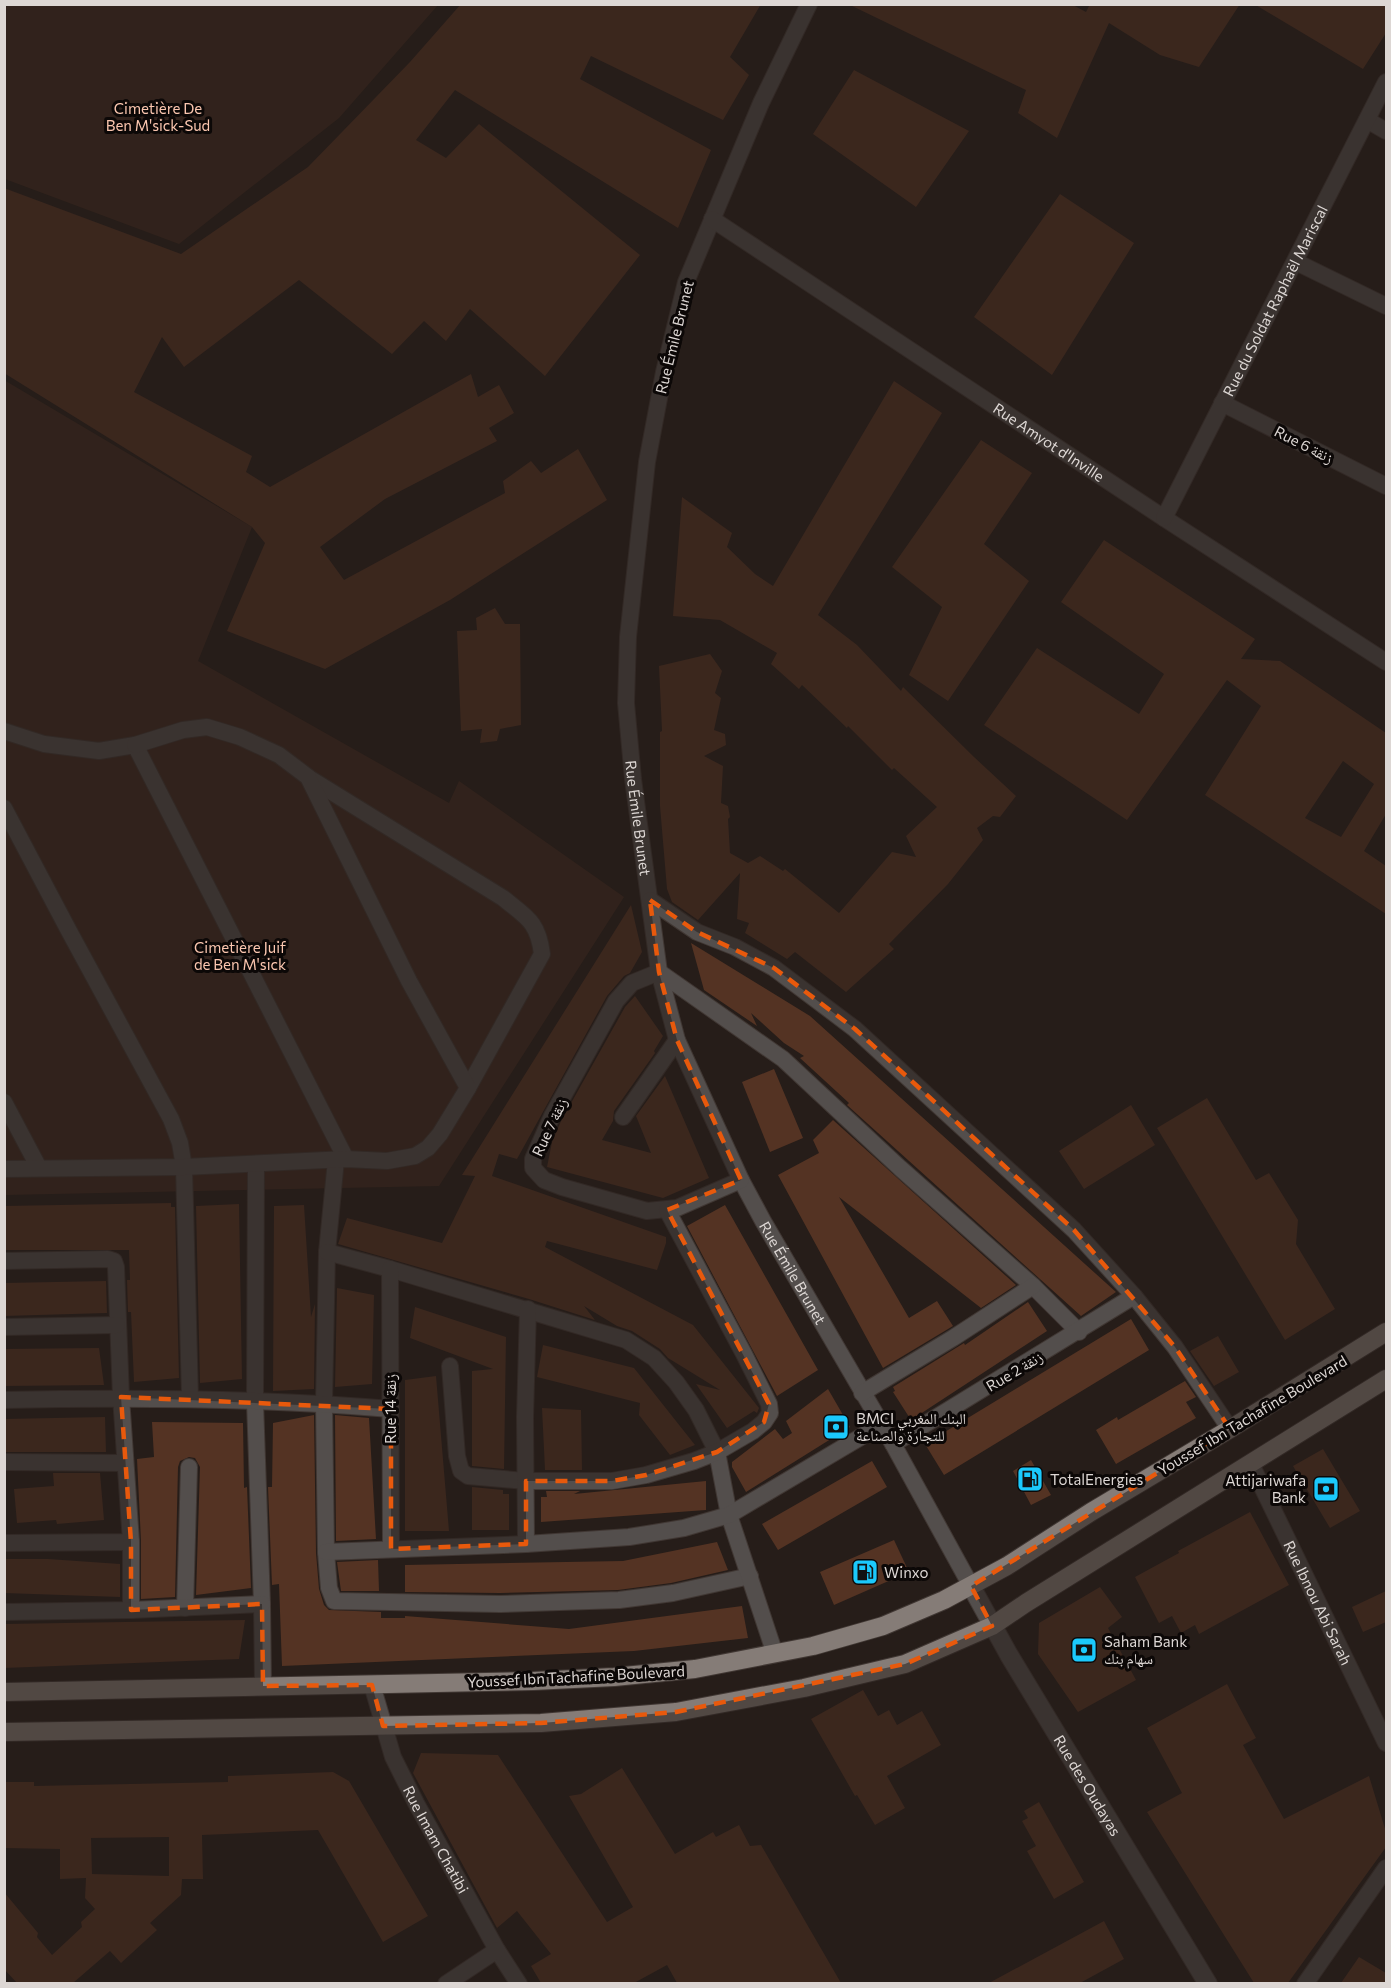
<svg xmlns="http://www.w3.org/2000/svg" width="1391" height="1988" font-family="Commissioner,'Noto Naskh Arabic',sans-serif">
  <rect width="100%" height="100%" fill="#261d19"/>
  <path fill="#3f291f" d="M4,5l1,-1 433,1 -99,113 -160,126 -174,-65z
    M4,380l248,147 -54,134 251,142 10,-22 165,116 -185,289 -434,9z"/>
  <path fill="#543323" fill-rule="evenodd" d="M461,4h300l-31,53 19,18 -26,45 -132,-64 -11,23 131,71 -33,78 -223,-138 -39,50 30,18 33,-34 161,131 -95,121 -75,-67 -24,32 -22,-20 -32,33 -93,-74 -115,87 -22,-30 -28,55 118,64 -6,16 24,15 201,-113 7,23 21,-12 15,28 -25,15 8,13 -112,58 -65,48 24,33 161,-87 -2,-12 28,-20 10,12 37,-24 29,51 -157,100 -125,69 -98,-38 38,-88 -13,-16 -248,-154v-185l177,66 127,-87 102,-105z
    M848,4h223l15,8 4,-8h150l-41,63 -39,-12 -51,-32 -52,115 -39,-25 8,-23z
    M1254,4h132v29l-23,36z
    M854,70l115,61 -53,76 -103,-73z
    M1060,194l74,49 -82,132 -78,-58z
    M894,381l48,32 -124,202 39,30 44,46 2,-4 71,70 42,39 -16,21 -7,-1 -16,12 6,12 -35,44 -59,60 5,5 -48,43 -51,-40 -8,7 -42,-26 4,-10 -12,-4 3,-46 -42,47 -26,-18 -5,-13 -7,-83v-74l2,-1 -3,-65 51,-12 12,17 -7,22 6,5 -7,32 11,4 1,11 -22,11 19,10 -2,37 7,3 2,11 -2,2 2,34 18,10 12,-7 23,15 2,-2 54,44 53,-61 24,5 -10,-21 31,-29 -43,-39 -2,2 -44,-44 -1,2 -45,-43 -3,4 -28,-25 6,-11 -57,-33 -47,-4 9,-119 50,36 -5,14 28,27 18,12z
    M981,440l51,33 -48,71 45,37 -81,120 -39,-26 33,-68 -50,-40z
    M1104,540l151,99 -14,20 39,2 106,72v81l-22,37 22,15v48l-181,-119 56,-89 -34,-26 -100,140 -143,-95 53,-77 102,66 25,-40 -103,-72zM1343,761l31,23 -33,53 -36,-19z
    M495,608l10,16h15l1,101 -21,4 -3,12 -17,2 2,-14 -21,2 -4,-100 20,-1 -1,-12z
    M631,905l11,47 -12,21 -6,3 -17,20 -90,163 -18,-5 -7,22 174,61v6l-9,27 -110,-29 -2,6 148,78 66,83 -2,5 -3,-2 -27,17 -31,-44 24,6 -52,-32 -8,-9 -28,-18 -15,-5 -33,-20 11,14 -66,-21 -191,-55 9,-26 95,25 33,-67 -13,-1z
    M691,943l119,73 306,276 -35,24 -234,-211 2,-2 -49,-45 4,-2 -20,-13 -33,-30 6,13 -53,-36z
    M635,996l28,40 -9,15 1,2 -41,58 -1,10 -11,19 49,13 -15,-37 29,-40 44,102 -46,20 -116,-31 5,-25 9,-21 64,-114z
    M774,1069l29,69 -33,14 -28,-70z
    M1207,1098l49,82 13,-7 29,47 -2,24 39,65 -50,31 -128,-212z
    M1131,1105l24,40 -71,44 -25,-38z
    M833,1120l183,165 -35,23 -142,-111 70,121 28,-17 16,25 -70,42 -105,-193 41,-22 -6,-13z
    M171,1203v4h4l4,171 -45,4 -3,-70h-3l-1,-32h3l-1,-30h-125v-44z
    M239,1204l3,175 -42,4 -4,-177z
    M304,1205l7,112 4,-13 -1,85 -41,2 1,-185z
    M725,1205l93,165 -41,26 -90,-170z
    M106,1281l1,32 -103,3v-33z
    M337,1288l37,7 -2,89 -37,3z
    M1028,1302l19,29 -136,89 -18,-28 2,-1 -2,-4 71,-44 1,2z
    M415,1307l91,30 -2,132 -32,-3v-95l21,-2 -83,-31z
    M1131,1319l18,31 -205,125 -19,-31z
    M1218,1336l21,36 -25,14 -24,-35z
    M543,1345l91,23 61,77 -25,10 -31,-40 1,-12 -103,-26z
    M99,1348l5,37 -100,1v-37z
    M436,1376l13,155h-44v-151z
    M1185,1381l11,16 -10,5 10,16 -80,46 -20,-34 21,-13 1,3z
    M828,1389l22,38 -104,65 -14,-25v-5l43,-33 8,10 9,-6 -6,-12z
    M542,1408l39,2 1,60h-37z
    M314,1415l2,138 3,36 5,16 5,5 52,2v6h24v-2l164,13 173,-23 6,32 -114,13 -352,15 -3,-82 -7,1 -4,-98h4l1,-64z
    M335,1415l34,3 7,121 -40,2z
    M105,1417l1,35h-102v-33z
    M152,1422l91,1 1,65 3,-1 4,101 -55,7 4,-128 -5,-9 -6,-1 -9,4 -2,6 -3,130 -34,2v-58l-4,-82 17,-2z
    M1323,1449l37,62 -30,17 -37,-62z
    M1031,1460l20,35 -20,10 -18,-34z
    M872,1461l15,26 -109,63 -16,-26z
    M53,1473h47l4,47 -47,4 -1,-4 -39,3 -3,-34 40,-3z
    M706,1481v29l-165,12v-25h6l-1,-6h34l-6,3z
    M472,1487l31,3v4h6v36h-37z
    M1250,1512l39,73 -90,49 -4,-9 -14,8 -9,-17 -13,7 -24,-46 44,-24 -1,-2z
    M894,1540l15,32 -75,33 -14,-33z
    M717,1542l11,28 -57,13 -53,7 -118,3 -95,-1v-27l218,-4z
    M4,1559h44l72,5v33l-116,-4z
    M378,1560l1,31h-38l-4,-29z
    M1100,1587l22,30 -14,11 28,52 -58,32 -40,-58 1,-31z
    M1386,1591v31l-23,10 -11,-25z
    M245,1620l-6,39 -235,9v-44z
    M1227,1684l29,54 -13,7 41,74 85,-43 17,56v15l-98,136h-34l-107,-171 35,-19 -35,-65z
    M863,1690l15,26 11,-6 8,15 25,-14 19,34 -54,31 18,32 -30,17 -18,-30 -2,1 -44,-77z
    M421,1753l77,2 109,167 26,-15 -64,-111 12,-2 41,-26 53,86 38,-22 3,5 23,-12 11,21 11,-1 80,138h-164l-10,-18 -33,18h-93l-10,-17 20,-12 -34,-43 -20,17 -84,-155z
    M333,1772l16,9 79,135 -45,26 -65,-112 -116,5 1,44h-21l-1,16 -31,28 7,7 -36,33 -11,-12 -37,32h-56l-13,-14v-77l34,41 -1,4 15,18 30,-28 -1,-5 14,-13 -10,-11 1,-20 -26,1v-30l-56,-1v-66h30v4l194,-4v-6zM169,1837v39l-77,-2 -1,-36z
    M1039,1802l45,80 -30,17 -27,-48 9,-5 -14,-25 6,-3 -4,-7z
    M1104,1921l20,38 -44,24h-91z
    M1359,1957l27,16v10h-45z"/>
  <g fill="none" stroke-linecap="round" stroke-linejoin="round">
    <defs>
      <g id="minor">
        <path id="s1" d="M809,4l-48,99 -75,179 -22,90 -17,90 -19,175 -2,66 7,76 26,193 18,68 64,140 22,41 130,223 78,142"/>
        <path d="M1367,120l19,11"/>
        <path id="s2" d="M712,219l452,299 222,144"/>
        <path d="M1296,262l90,44"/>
        <path d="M1222,403l164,83"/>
        <path id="s3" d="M1164,518l222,-436"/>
        <path d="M4,731l40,13 55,7 36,-6 211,414"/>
        <path d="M309,778l194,120c23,19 35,23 39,56l-74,134"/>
        <path d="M4,808l65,123 102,188 9,24 4,24 6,231"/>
        <path d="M650,900l47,32 38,15 39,21 81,61 219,201 60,66 41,51 55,82"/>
        <path d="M4,1102l35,66"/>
        <path d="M623,1117l54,-77"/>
        <path d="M336,1160l-9,92 -3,151 2,149 3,36 5,13 166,3 119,-4 54,-7 77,-17"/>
        <path d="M256,1164l-1,238 7,202 1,82"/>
        <path d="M4,1169l180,-2 162,-8 41,2 28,-5 13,-8 12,-14 28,-46 -59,-107 -101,-204 -29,-22 -39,-18 -33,-10 -24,3 -48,15"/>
        <path d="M741,1180l-64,28 -30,3 -85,-24 -18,-7 -11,-12v-9l19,-43 64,-115 16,-18 27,-11 124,87 117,109 133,118 46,46"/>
        <path d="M327,1252l63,17 236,71 28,18 22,24 20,28 21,42 12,63 46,139"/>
        <path d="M4,1261l104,-2 6,2 2,6 5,130 10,145 -127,1"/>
        <path d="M390,1269l1,280"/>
        <path d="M4,1327l113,-2"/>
        <path d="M450,1366l7,90 4,15 7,5 58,5h86l34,-6 48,-14 23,-9 36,-21 11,-9 6,-9 -1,-9 -25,-50 -77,-144"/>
        <path d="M862,1393l91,-55 80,-52"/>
        <path d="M4,1400c129,-3 258,-2 387,9"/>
        <path d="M893,1444l241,-148"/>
        <path d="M4,1462l121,1"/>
        <path id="s4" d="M1251,1464l135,279"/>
        <path d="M526,1544l-1,-127 3,-108"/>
        <path d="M326,1552l200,-8 103,-7 55,-9 45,-13 152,-90"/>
        <path d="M185,1608l4,-141"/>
        <path d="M131,1610v-68"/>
        <path d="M4,1612l127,-2 131,-6"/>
        <path id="s5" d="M372,1685l21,72 23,46 81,147 22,34"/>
        <path d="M446,1984l51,-34"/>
        <path d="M1305,1984l81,-116"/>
      </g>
      <g id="tertiary">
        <path id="s6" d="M971,1586l38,69 199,329"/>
      </g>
      <path id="primary" d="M4,1692l529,-11 81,-4 81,-8 118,-23 70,-20 61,-26 63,-34 84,-54 139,-83 156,-97
        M4,1732l537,-9 135,-11 128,-24 101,-24 87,-38 34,-23 360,-224"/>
    </defs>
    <use href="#minor" stroke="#403733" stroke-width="18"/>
    <use href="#tertiary" stroke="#403733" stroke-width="20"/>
    <use href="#primary" stroke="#403733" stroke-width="20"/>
    <use href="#minor" stroke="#534e4c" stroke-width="16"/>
    <use href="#tertiary" stroke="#534e4c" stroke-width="18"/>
    <use href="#primary" stroke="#857c77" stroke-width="18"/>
  </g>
  <path d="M0 0H1391V1988H0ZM650,900l47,32 77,36 81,61 219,201 101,117 55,82 -259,157 21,40 -87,38 -229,48 -135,11 -158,3 -11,-41 -109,1 -1,-82 -131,6v-68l-10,-145 270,12v140l135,-5v-63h86l34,-6 71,-23 47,-30 5,-18 -102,-194 74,-30 -64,-140 -18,-68z" fill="#261d19" fill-opacity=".55" fill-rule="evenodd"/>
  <path fill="none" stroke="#e8590c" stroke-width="4.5" stroke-dasharray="12 8" stroke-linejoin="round" d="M650,900l47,32 77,36 81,61 219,201 101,117 55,82 -259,157 21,40 -87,38 -229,48 -135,11 -158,3 -11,-41 -109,1 -1,-82 -131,6v-68l-10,-145 270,12v140l135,-5v-63h86l34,-6 71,-23 47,-30 5,-18 -102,-194 74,-30 -64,-140 -18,-68z"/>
  <defs>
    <symbol id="bank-square" viewBox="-11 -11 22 22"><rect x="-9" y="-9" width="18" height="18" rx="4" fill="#1bc9fc" stroke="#0c0807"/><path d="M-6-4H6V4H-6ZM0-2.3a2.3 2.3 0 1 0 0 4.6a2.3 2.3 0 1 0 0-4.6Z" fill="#111"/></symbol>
    <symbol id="fuel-square" viewBox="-11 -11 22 22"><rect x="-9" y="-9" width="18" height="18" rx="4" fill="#1bc9fc" stroke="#0c0807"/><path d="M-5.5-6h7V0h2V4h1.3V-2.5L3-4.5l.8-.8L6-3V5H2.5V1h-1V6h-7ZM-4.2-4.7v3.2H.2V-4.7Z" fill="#111"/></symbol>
  </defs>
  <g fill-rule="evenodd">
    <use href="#bank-square" x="821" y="1412" width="30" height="30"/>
    <use href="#fuel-square" x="1015" y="1464" width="30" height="30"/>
    <use href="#bank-square" x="1311" y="1474" width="30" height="30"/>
    <use href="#fuel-square" x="850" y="1557" width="30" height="30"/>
    <use href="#bank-square" x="1069" y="1635" width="30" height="30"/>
  </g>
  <g text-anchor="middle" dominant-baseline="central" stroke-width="6" stroke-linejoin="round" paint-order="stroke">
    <g font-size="15" fill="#fbc6af" stroke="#0c0807">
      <text x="158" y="108">Cimetière De<tspan x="158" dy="17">Ben M'sick-Sud</tspan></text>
      <text x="240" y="947">Cimetière Juif<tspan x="240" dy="17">de Ben M'sick</tspan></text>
    </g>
    <g font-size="15" fill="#ddd7d4" stroke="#0c0807">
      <text stroke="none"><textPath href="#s3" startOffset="244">Rue du Soldat Raphaël Mariscal</textPath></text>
      <text transform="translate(674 337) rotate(-76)">Rue Émile Brunet</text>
      <text stroke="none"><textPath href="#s2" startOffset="404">Rue Amyot d'Inville</textPath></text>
      <text transform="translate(1304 444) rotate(27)">Rue 6 زنقة</text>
      <text stroke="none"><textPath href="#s1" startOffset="846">Rue Émile Brunet</textPath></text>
      <text transform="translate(549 1127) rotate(-65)">Rue 7 زنقة</text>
      <text stroke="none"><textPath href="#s1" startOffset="1332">Rue Émile Brunet</textPath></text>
      <text transform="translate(1014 1371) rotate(-31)">Rue 2 زنقة</text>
      <text transform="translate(390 1409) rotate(-90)">Rue 14 زنقة</text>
      <text transform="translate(1252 1415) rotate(-31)">Youssef Ibn Tachafine Boulevard</text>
      <text stroke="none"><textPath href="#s4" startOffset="154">Rue Ibnou Abi Sarah</textPath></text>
      <text transform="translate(576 1676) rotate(-3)">Youssef Ibn Tachafine Boulevard</text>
      <text stroke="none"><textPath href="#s6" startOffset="231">Rue des Oudayas</textPath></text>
      <text stroke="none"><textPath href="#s5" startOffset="168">Rue Imam Chatibi</textPath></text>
    </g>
    <g font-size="15" fill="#ddd7d4" stroke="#0c0807" text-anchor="start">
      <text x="856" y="1418">BMCI البنك المغربي<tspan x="856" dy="17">للتجارة والصناعة</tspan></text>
      <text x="1050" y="1479">TotalEnergies</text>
      <text x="1306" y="1480" text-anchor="end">Attijariwafa<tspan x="1306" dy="17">Bank</tspan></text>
      <text x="884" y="1572">Winxo</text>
      <text x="1104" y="1641">Saham Bank<tspan x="1104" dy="17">سهام بنك</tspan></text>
    </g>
  </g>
  <rect width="1391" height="1988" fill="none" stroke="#ddd7d4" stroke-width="12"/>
</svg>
